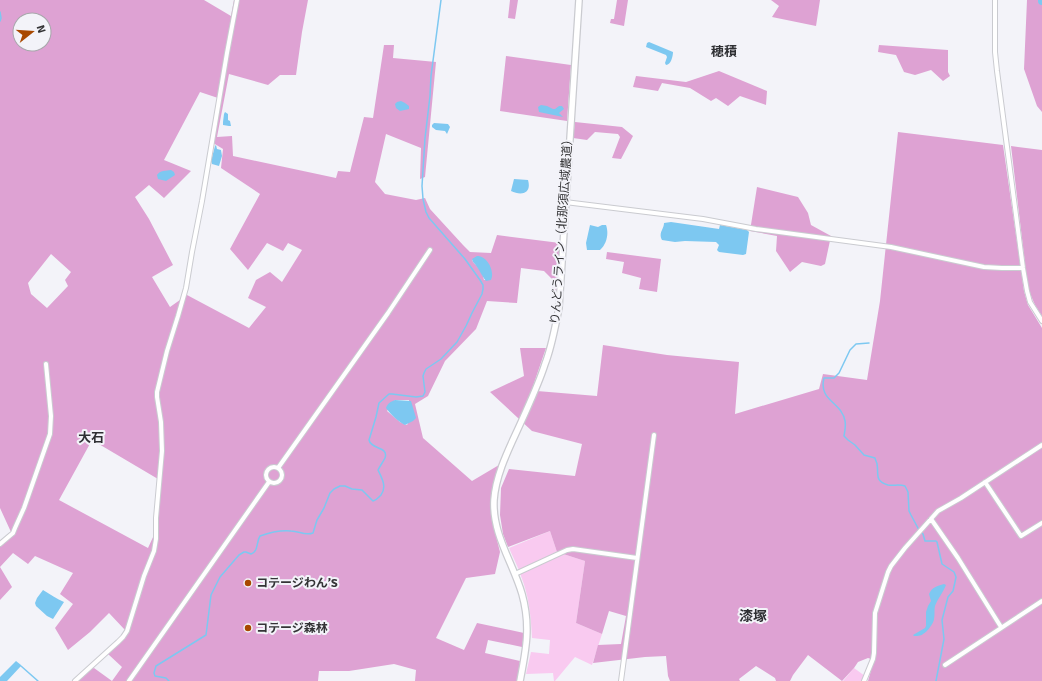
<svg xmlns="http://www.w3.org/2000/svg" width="1042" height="681" font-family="Signika,'Noto Sans JP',sans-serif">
  <rect width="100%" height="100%" fill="#f3f3f9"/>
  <path fill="#f9caf0" d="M550,531l7,21 28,9 -9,62 26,11 -10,31 -17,-8 -20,24h-1l-1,-8 -27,1 5,-22 18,2 1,-14 -18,-2c-1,-21 -3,-42 -11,-62 -3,-9 -8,-19 -12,-28z
    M854,668l11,8 -2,5h-20z"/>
  <path fill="#dea2d3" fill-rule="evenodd" d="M0,0h204l27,16 3,-16h74l-6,32 -6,43h-16l-12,10 -39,-11 -12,63 15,-1 1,20 103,22 2,-7 12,1 14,-55 9,1 11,-73h10l-1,13 43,4 -11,115 -5,2 1,-31 -35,-14 -11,48 10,12 31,6 9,-2 5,11 33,36 7,7 21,1 6,-18 63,8 -4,49h-4l1,-12 -9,-9 -23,-3 -4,35 -30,-2 -11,28 -31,32 -17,35 -13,8 8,34 49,43 27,-16 -7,30 1,29 7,28 -5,22 -29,4 -30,60 28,12 13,-27 47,10 -2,14 -34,-7 -3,13 35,8 -3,20h-102l1,-11 -22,-6 -45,7h-30l-1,10h-206l10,-14 -14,-13 17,-24 -16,-17 -19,19 -22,18 -13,-22 18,-24 -13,-10 13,-21 -38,-17 -7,8 -15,-11 -13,14 12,20 -12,13v-58l11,-10 -11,-24zM20,20h24v24h-24zM200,92l18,6 -8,43 13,8 -2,19 39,26 -30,55 18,21 19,-27 16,8 5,-8 14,7 -20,32 -12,-10 -14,8 -8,18 18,9 -17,21 -62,-33 -17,12 -18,-30 21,-12 -24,-46 -14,-22 14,-12 15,13 27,-27 -27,-11zM51,254l20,18 -6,8 3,6 -21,22 -16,-14 -3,-11zM472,259l19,21h-7c-1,-7 -6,-13 -11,-18zM395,400h14l-1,24 -2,1 -6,-3 -13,-11zM92,440l66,39 -4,56 -6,13 -89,-48z
    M510,0h8l-3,19 -7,-1z
    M617,0h11l-4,26 -14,-3 1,-4h3z
    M771,0h49l-4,26 -44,-9 7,-11z
    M1027,0h15v112l-5,-6 -13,-37z
    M879,45l69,5v22l2,4 -7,5 -12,-11 -16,5 -11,-3 -8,-17 -18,-3z
    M506,56l65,9 -4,56 -67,-10z
    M719,71l48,20 -1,14 -26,-9 -12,10 -12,-8 -5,3 -21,-13 -28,-5 -4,8 -25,-4 3,-11 50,6z
    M575,122l47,5 11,9 -12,23 -9,-1 8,-21 -2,-3 -23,-2 -8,8 -14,-2z
    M898,132l105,13 21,146 4,14 14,23v353h-174l6,-21 -6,-2 -10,4 -4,6 -12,13 -34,-26 -15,20 -3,6h-14l-1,-3 -19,-12 -17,13 1,2h-70l-2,-5 -2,-20 -21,1 -52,6 5,-18 23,-1 5,-28 -17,-5 -7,23 -26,-11 9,-62 -28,-9 -7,-21 -42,16 -5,-13 -3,-19 1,-27 8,-19 66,7 7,-32 -50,-13 -42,-39 34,-16 -4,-28h26l-14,41 5,2 60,5 6,-51 64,10 72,7 -4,52 84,-25 4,-15 44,6 13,-79z
    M1011,146l31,4v166l-7,-11 -7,-16z
    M757,187l41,10 10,16 3,12 20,11 -6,28 -4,2 -19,-4 -12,10 -14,-21 1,-15 -27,-5z
    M607,252l54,7 -4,33 -18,-3 2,-11 -19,-5 2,-11 -18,-3z
    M94,668l18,13h-39l5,-6z"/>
  <path fill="#7dc8f1" d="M649,42l24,10c0,4 -2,13 -7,13l-1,-2 2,-6 -1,-2 -20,-8 1,-4z
    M401,101l4,2 4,3v3l-9,2 -4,-3 -1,-4 2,-2z
    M541,105l6,1 6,3h2l4,-3h3l2,3 -5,4 4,4 -24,-5 -1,-5z
    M225,112l3,2v6l2,1 1,5h-2l-6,-1v-3l1,-8z
    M434,123l14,1 2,3 -3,7 -2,-3 -9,-1 -4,-3v-2z
    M216,145l1,4 4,1 1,6 -3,10 -7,-2 -1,-3 4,-15z
    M171,170l3,2 1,3 -9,6 -8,-2 -1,-4c3,-5 9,-4 14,-5z
    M514,179l14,1c4,14 -7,16 -17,11z
    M671,222l48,7 1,-4 27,5 2,2 -3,22 -3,1 -24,-3 -2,-2 2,-5 -3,-3 -31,-1 -10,1 -13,-2c-4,-7 2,-11 2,-17z
    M590,225l8,2 4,-2h4c3,8 1,19 -6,25h-13l-1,-7z
    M477,256c11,0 18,16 14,24l-5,1c-5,-6 -7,-13 -13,-19l-1,-3z
    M395,400l16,1 5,17 -3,3 -8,4c-6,-3 -15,-11 -19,-17 2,-5 4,-6 9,-8z
    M944,584l2,1c-3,8 -8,13 -11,21 -1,4 0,8 -1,13 0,4 -7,13 -11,15 -2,2 -7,2 -9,2l-1,-1 12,-7 1,-2v-14l2,-6 3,-5 -2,-7c3,-7 8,-8 15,-10z
    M43,590c7,4 14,9 21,12l-11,17 -6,-3 -11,-10 -1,-3 2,-5z
    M16,661l5,4v1l-14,15h-7v-4z"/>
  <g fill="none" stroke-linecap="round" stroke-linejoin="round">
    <path stroke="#7dc8f1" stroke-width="1.5" d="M0,12l1,6 -1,3
      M869,343l-13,1 -6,6 -11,23 -5,5h-10c-6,23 18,24 21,43 1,5 0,10 -1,15l4,4 7,5 9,10 11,3c0,1 2,5 2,6 2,10 -3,17 11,21 6,1 11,-1 17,1l3,6 1,19 2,4 8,15 4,4 2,7h11l1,1 5,22 12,8 2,5 -1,5 -2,9 -5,6 -6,23 2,19 -8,42
      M21,666l17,15
      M169,681l-3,-3 -11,-2 -1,-3 2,-7 50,-31 5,-40 9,-18 19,-22 5,-3h2l5,2c8,-3 5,-12 9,-18 11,-4 20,-6 31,-5 8,0 14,5 22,2l4,-13 7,-12 6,-15 4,-4 6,-3h5l7,3 10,1 11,11c4,-1 5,-3 8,-6 6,-8 1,-17 -3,-25 2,-4 5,-8 7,-12 4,-12 -14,-8 -16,-18l7,-23 3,-14 10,-9h3l24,3 7,-1 2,-4 -2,-16 1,-3 2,-4 15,-10 16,-17 9,-16 6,-13 10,-19 1,-5v-4l-3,-5 -15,-21 -36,-41 -3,-6 -3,-13 -1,-13 3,-48 5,-42 1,-20 10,-76"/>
    <path stroke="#7dc8f1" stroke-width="8" d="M1042,0v1"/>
    <defs>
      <path id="minor" d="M995,0v52l2,19 26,197 4,23 3,11 12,19
        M565,202l138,17 53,10 135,18 93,20 18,1h21
        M266 475a8 8 0 1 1 16 0a8 8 0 1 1-16 0Z
        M278,468l110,-155 42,-63
        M985,482l36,54 21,-13
        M931,519l27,39 43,69
        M0,544l13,-11 2,-5 9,-20 26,-74 1,-18 -5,-52
        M515,574l52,-24 6,-1 64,9
        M945,665l97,-64
        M75,681l43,-39 5,-5 4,-6 17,-55 10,-25 2,-12v-21l6,-67 -1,-29 -4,-25v-5l10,-41 11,-35 8,-28 6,-36 10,-51 25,-148 10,-53
        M129,681l140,-199
        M621,681l33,-246
        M864,681l9,-22 1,-6 1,-40 13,-41 3,-6 14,-18 33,-37 23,-13 81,-53"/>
      <path id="tertiary" d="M520,681c6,-31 11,-55 2,-87 -9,-31 -30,-60 -28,-94 2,-28 17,-55 28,-80 8,-18 17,-37 23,-56 7,-18 10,-37 14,-56l20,-308"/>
    </defs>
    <use href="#minor" stroke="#cacbd0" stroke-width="6"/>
    <use href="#tertiary" stroke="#cacbd0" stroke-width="8"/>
    <use href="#minor" stroke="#fff" stroke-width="4"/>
    <use href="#tertiary" stroke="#fff" stroke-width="5.5"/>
  </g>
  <g fill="#a84800" stroke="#f3f3f9" stroke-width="1.5">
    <circle cx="248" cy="583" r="4"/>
    <circle cx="248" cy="628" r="4"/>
  </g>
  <g text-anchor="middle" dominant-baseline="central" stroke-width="4" stroke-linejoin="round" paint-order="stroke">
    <g font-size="12" fill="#343436" stroke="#f3f3f9">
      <text transform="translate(562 229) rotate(-86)">りんどうライン（北那須広域農道）</text>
    </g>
    <g font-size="12" font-weight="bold" fill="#343436" stroke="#f3f3f9" text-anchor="start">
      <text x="256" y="583">コテージわん’S</text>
      <text x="256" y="628">コテージ森林</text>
    </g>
    <g font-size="13" font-weight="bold" fill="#2e2f33" stroke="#f3f3f9">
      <text x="724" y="52">穂積</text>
      <text x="91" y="438">大石</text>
    </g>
    <g font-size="14" font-weight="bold" fill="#2e2f33" stroke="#f3f3f9">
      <text x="753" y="616">漆塚</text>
    </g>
  </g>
  <g transform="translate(32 32) rotate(73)"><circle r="19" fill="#f3f3f9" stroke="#a7a7ab"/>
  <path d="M0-3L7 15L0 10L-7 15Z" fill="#a84800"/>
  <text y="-6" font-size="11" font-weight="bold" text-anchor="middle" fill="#343436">N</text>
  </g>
</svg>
